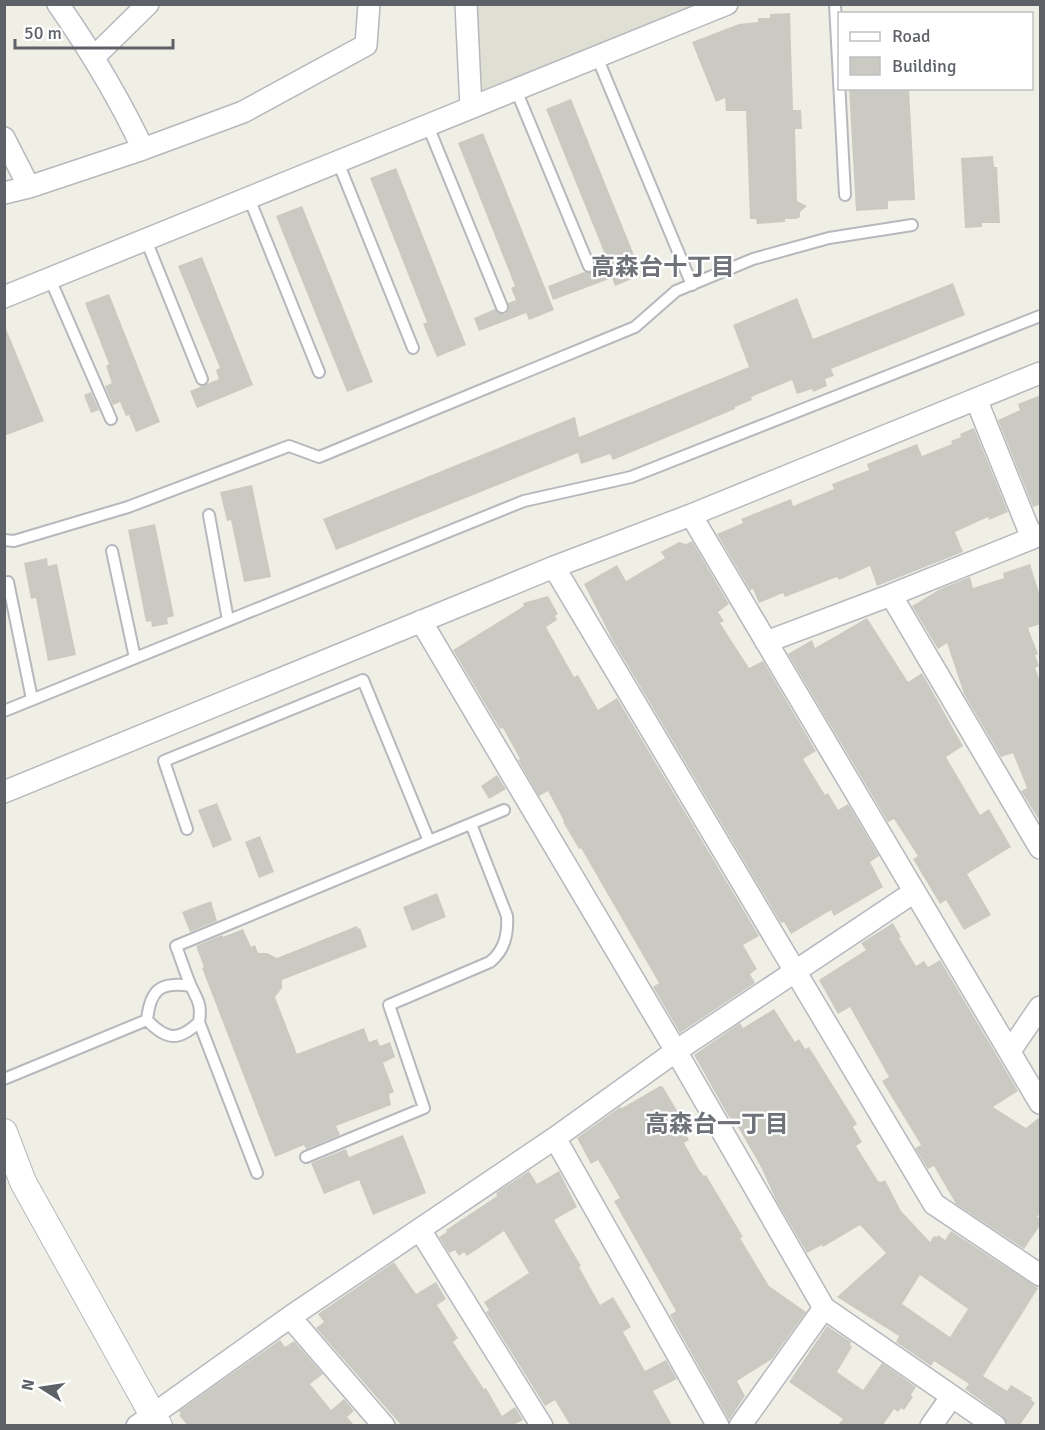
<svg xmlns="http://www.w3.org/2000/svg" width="1045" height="1430" font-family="Signika,'Noto Sans JP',sans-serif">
  <rect width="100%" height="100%" fill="#f0efe6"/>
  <path fill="#e0dfd4" d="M473,5h231l-217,87 -10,-4z"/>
  <path fill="#cbcac2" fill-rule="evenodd" d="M790,13l3,97h8l1,19h-7l2,72 10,5 -7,6v5l-4,2h-11v3l-28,2 -1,-5h-6l-4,-108h-20l-1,-13 -9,4 -24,-60 47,-18 19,-2v-4h12v-4z
    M849,88h60l6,112 -27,1v8l-32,2z
    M571,99l71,176 -27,11 -3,-8 -59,22 -5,-14 36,-14 8,1 4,-6 7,-3 -4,-10 5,-2 -58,-143z
    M483,133l71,177 -25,10 -3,-7 -47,18 -5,-13 21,-9 3,4 7,1 4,-5 -1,-6 8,-3 -5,-12 4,-2 -57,-143z
    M993,156l1,11h3l3,56h-18v4l-17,1 -4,-70z
    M396,168l70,177 -29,12 -14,-33 4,-2 -57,-144z
    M302,206l71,176 -26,10 -71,-176z
    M202,257l51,128 -56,23 -7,-17 29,-12 -3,-9 4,-2 -42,-102z
    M953,283l12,32 -134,54 3,7 -9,3 2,7 -14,6 -1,-3 -15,5 -5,-14 -41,17 1,3 -17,7v2l-122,51 -3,-6 -29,10 -3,-11 -242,97 -13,-31 252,-102 4,20 170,-70 -16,-42 64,-27 16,41z
    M109,294l51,128 -24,10 -7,-17 -3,1 -6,-14 -7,3 -8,-19 7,-3 -6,-17 3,-2 -24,-61z
    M4,324l40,97 -40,15z
    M91,392l8,18 -8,3 -7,-18z
    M1041,395v109l-8,3 -35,-87 22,-10 -2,-6z
    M974,428l34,84 -19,8 -1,-3 -33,15 8,20 -86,34 -7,-20 -31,14 -2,-3 -52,20 -2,-4 -24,10 -6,-14 -3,1 -33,-56 26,-11 -2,-4 50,-20 2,7 41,-17 -2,-5 37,-14 -2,-6 50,-20 5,12 30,-12 -1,-3 10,-4 -1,-3z
    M252,485l19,92 -27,5 -13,-62 -4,1 -7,-29z
    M155,524l19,92 -7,2 1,6 -16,3 -1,-6 -5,1 -18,-92z
    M692,541l37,63 -11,8 6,9 -4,2 29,45 14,-7 53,90 -13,8 22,36 3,-2 10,17 10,-6 31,52 -9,6 13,25 -49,29 -3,-6 -40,24 -7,-12 -3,1 -168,-282 -29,-57 33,-19 9,16 39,-23 -4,-6 18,-10 7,2z
    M47,558l1,8 9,-2 19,91 -28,6 -12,-63 -5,1 -7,-36z
    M1030,564l11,35v25l-13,4 10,26 -3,1 4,11 -4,2 6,15v140l-20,-32 6,-3 -14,-35 -12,4 -37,-63 -17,-51 -9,6 -26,-43 28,-17 30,-12 3,11 31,-10 -1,-5z
    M548,596l10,18 -3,2 2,4 -11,7 28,50 4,-2 20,35 19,-12 142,238 -16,9 14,24 -7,5 5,9 -75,50 -27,-46 6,-4 -78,-135 -2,1 -16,-27 1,-1 -16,-30 -9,5 -21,-36 2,-1 -17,-31 -3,1 -47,-79 71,-44 -1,-3z
    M867,618l41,64 14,-9 41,73 -17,11 34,58 9,-6 22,38 -44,27 24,41 -27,15 -18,-30 -6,4 -27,-45 5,-3 -24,-37 -6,3 -100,-168 24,-14 3,8z
    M497,775l9,14 -17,10 -8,-13z
    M217,803l15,37 -19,8 -15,-38z
    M260,836l14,36 -15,6 -14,-36z
    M437,893l9,24 -34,14 -9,-24z
    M211,901l6,20 -27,11 -8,-20z
    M893,923l8,14 -2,1 17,28 8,-5 4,6 12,-7 78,131 -25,16 33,21 15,-12v96l-4,5 4,2v5l-17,25 -68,-45 -22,-38 -6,3 -13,-21 6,-3 -39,-64 7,-4 -39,-70 -12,7 -19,-34 47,-30 -5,-7z
    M357,926l1,3 2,-1 7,19 -85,33v8l-7,9 22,57 67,-26 5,14 8,-3 3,7 10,-4 5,15 -12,6 11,29 -5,2 2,11 -55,21 4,9 -34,14 -2,-4 -29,12 -73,-189 2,-1 -8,-21 26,-11 1,2 20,-8 8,18 4,-2 3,8h9l10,5z
    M774,1009l21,33 4,-3 6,10 4,-2 48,77 -4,3 9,15 -6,4 22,35 3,1 4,-2 16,31 29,31 4,-6 3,1 1,-2 7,5 6,-9 87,57 -55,88 24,15 4,-6 21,13 -1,2 4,3 -15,22h-12l-6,-9 -37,-27 4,-5 -35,-23 -3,5 -35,-24 3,-6 -62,-39 49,-44 -26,-28 -37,22 -1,-2 -15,8 -31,-53 -15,-33 -23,-40 -7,-9 -1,1 -36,-64 46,-32 3,5zM920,1275l48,34 -18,28 -48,-33z
    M660,1086l3,1 25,42 -4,2 5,9 -5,3 15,27 5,6 2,-1 37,62 -3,1 29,48 37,26 -34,47 -35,22 8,15 -16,24 -59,-105 6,-4 -62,-110 6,-3 -22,-38 -7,4 -14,-26 43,-31 2,1z
    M403,1135l23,58 -53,22 -14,-35 -35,14 -13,-31 35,-14 3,8z
    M529,1171l8,13 22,-13 18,36 -23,13 27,46 -2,1 21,38 13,-8 18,30 -8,5 22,39 21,-11 11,19 -24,12 19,34h-102l-15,-25 -10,6 -59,-94 3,-2 -5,-8 45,-29 -25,-42 -37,25 -3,-4 -5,4 -4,-6 -6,3 -10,-16 8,-5 -1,-2 51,-34 -1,-3z
    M394,1262l22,32 20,-12 10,17 -9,6 21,33 -5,4 31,47 2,-1 16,28 13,-9 8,13 -10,5h-112l-85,-97 8,-6 -6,-8z
    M827,1326l24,16 -1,3 2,2 -15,25 26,18 19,-27 34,24 -5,8 2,2 -9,13 -3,-2 -3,4 -4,-3 -11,16h-45l5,-6 -54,-37z
    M280,1340l5,7 9,-6 29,33 -13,10 21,26 13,-11 10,12 -7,6 7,8h-167l-8,-10 2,-1 -2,-3z"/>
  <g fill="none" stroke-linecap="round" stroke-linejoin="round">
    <defs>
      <path id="service" d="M835,4l10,191
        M597,57l95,228
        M516,90l73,176
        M428,126l74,181
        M338,162l75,186
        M249,198l70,174
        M146,240l56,139
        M50,279l61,140
        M209,515l19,105
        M4,540l10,1 114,-34 161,-61 30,11 316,-130 41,-36 77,-32 76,-21 83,-13
        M112,551l23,107
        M8,582l24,117
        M4,711l520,-210 107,-24 409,-161
        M187,829l-23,-68 199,-81 66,161
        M147,1020c3,-30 13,-39 44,-34
        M4,1079l143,-59c20,21 32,21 52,2
        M306,1157l118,-49 -35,-103 101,-43c15,-12 18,-28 17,-46l-36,-92
        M257,1173l-58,-151c3,-19 -2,-22 -9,-38 -5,-12 -9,-25 -14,-38l328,-136"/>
      <path id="minor" d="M466,4l5,104
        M94,57l54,-53
        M4,138l25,49
        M143,149l100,-37 123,-67 3,-41
        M4,193l25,-6 114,-38c-25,-53 -51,-96 -85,-145
        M4,297l723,-293
        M976,399l56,139
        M691,515l349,588
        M554,567l380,637 106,71
        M891,595l149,253
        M421,621l255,430 148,257 171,118
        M766,642l125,-47 149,-60
        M4,792l550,-225 137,-52 349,-142
        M1010,1051l30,-44
        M555,1138l163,288
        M420,1230l122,196
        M290,1317l94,109
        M137,1426l153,-109 265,-179 121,-87 238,-159
        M740,1426l84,-118
        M931,1426l21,-30"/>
      <path id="tertiary" d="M4,1132l19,50 136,244"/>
    </defs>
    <use href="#service" stroke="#b6b8bd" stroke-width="14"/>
    <use href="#minor" stroke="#b6b8bd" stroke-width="24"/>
    <use href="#tertiary" stroke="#b6b8bd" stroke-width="28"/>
    <use href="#service" stroke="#fff" stroke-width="10"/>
    <use href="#minor" stroke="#fff" stroke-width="21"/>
    <use href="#tertiary" stroke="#fff" stroke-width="26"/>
  </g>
  <g text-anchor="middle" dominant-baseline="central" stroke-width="4.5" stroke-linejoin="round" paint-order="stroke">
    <g font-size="24" font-weight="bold" fill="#6f7379" stroke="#fff">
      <text x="663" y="267">高森台十丁目</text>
      <text x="717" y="1124">高森台一丁目</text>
    </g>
  </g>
  <rect width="1045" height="1430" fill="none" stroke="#5e6167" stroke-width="12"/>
  <rect x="838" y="12" width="195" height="78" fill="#ffffff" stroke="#bfc0c2" stroke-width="1.5"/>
  <rect x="850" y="32" width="30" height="9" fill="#ffffff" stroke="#bfc0c2" stroke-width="1.5"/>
  <text x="892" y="42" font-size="18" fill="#5e6167">Road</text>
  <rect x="850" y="57" width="30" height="18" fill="#cbcac2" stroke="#bfc0c2" stroke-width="1.5"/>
  <text x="892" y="72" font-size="18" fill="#5e6167">Building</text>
  <g transform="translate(42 1388) rotate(282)" stroke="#ffffff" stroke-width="4.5" paint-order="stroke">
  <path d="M0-4.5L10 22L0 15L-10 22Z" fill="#5e6167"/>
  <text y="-9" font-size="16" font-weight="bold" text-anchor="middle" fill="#5e6167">N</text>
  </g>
  <path d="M15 39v9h158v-9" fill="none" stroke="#5e6167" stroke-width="3"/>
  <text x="24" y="39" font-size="18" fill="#5e6167" stroke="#ffffff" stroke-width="4.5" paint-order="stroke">50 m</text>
</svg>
